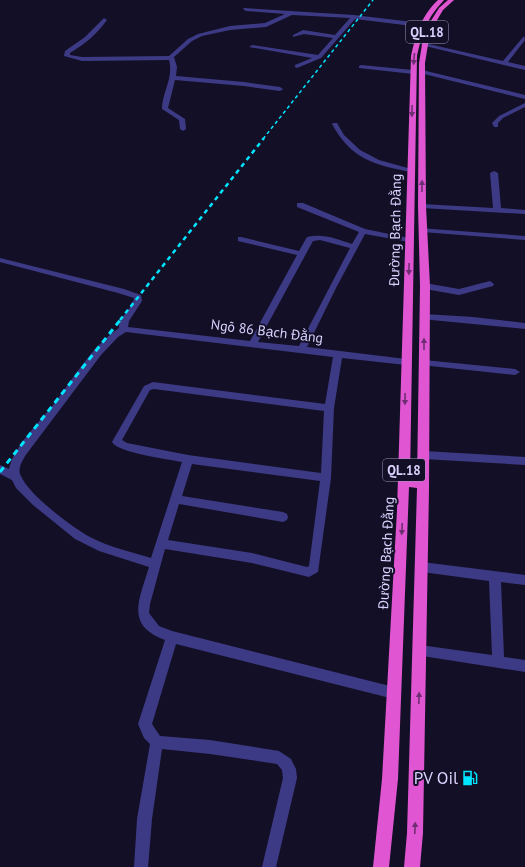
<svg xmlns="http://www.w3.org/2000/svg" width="525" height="867" font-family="'PT Sans',sans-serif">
  <rect width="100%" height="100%" fill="#130f26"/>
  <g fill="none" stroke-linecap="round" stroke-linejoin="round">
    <path fill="#3d3a85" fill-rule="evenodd" d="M244,8l110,7 67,8 3,2 -3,2 -66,-8 -34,39 -24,10 -2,-1v-2l17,-7 -63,-11 3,-2 66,10 15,-17 -29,-4 -11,3v-2l10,-5 32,5 15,-17 -58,-3 -26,12 -36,3 -28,6 -10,5 -18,16 3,10 -1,9 68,6 36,5 3,2 -3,2 -36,-5 -69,-6 -7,28 17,11 1,10 -3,2 -3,-2 -1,-9 -17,-11c0,-17 12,-31 7,-49l-87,1 -18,-5 1,-5 20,-14 19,-19 3,2c-10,14 -22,24 -37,33v2l12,2 87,-1 19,-17 10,-5 32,-8 35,-3 20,-9 -39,-3 -3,-2z
      M524,36l1,4 -17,22 17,4v4l-104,-25 3,-2 79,18z
      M361,65l52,5 3,2 -3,2 -54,-6v-2z
      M422,70l103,25v4l-105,-26v-2z
      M525,103v4l-22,11 -5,5v4h-4l-2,-4 7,-7z
      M333,123h4l7,12 16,15 19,10 36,10 -4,2c-37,-7 -60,-13 -79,-48z
      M494,171l4,2 3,35 24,2v4l-103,-6 -4,-2 4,-2 71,4 -3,-35z
      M297,203h6l62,26 44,9 4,2 -4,2 -44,-8 -29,54 -29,59 99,12 5,3 -5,3 -64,-7 -8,50 -3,70 -13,94 -9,5 -57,-14 -87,-14 -15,55 -1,9 10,13 13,5 222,56 5,2 1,4 -1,4 -5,2 -218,-55 -24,80 8,12 50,4 69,11 12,8 5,10 1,9 -21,89h-14l21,-89 -1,-8 -5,-6 -67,-10 -48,-5 -10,70 -4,48h-14l3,-48 13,-75 -6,-6 -6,-14 27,-84c-41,-15 -25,-42 -16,-73l-50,-16 -24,-12 -42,-34 -17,-17 -4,-8 -12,-6v-9l9,4c4,-21 31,-48 45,-65 20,-26 37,-57 65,-76 0,-12 13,-18 15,-30l-16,-5 -118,-31v-4l124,31 17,6 1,6 -13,20 -1,6 122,14 47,-86 -59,-14v-4h3l58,14 8,-14c16,-4 30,2 45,7l7,-12 -62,-25zM320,240l30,8 -51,98 -41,-4 55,-101zM126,332l207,25 -8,47 -172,-22 -9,4 -32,56c6,11 56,17 70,20l-31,96c-20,-6 -42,-11 -61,-21 -17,-9 -62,-43 -69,-61 -4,-7 1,-14 4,-20l76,-101 17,-18zM154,389l170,22 -3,62 -133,-18 -61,-12 -5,-3 28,-50zM192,464l128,17 -11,85 -2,1 -55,-14 -84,-13 11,-36 104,18 4,-2 1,-3 -1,-3 -4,-2 -101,-16z
      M419,228l106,8v4l-103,-8h-3z
      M490,281l4,3 -1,2 -34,9 -34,-6 -4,-3 4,-3 34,6z
      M424,314l49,3 52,6v6l-104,-10 -1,-2 1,-2z
      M424,360l91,9 5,3 -5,3 -94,-10 -2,-2z
      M424,451l101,6v8l-101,-6 -4,-1 -1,-3 1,-3z
      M422,562l103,13v10l-24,-3 3,75 21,3v12l-109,-17 -2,-4 2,-4 4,-2 72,10 -3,-74 -67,-9 -4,-1 -2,-4 2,-4z"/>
    <path fill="#e055d1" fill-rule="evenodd" d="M438,0h6c-18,20 -21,30 -27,56l-7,422 7,1 3,-193 -2,-80 1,-143 5,-31 15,-24 9,-8h6l-11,10 -13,22 -5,31 1,143 4,80 -1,203 -6,344 -3,34h-16l3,-34 10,-345 -8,-1 -11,292 -9,88h-16l9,-88 15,-269 14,-454c5,-22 10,-40 27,-56z"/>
    <path stroke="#00e5ff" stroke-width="1.5" stroke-dasharray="3.5 3" stroke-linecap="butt" d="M263,139l110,-139"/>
    <path stroke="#00e5ff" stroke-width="2.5" stroke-dasharray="4.5 4" stroke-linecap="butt" d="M120,320l144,-182"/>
    <path stroke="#00e5ff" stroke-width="3" stroke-dasharray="6 5" stroke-linecap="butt" d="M0,472l121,-153"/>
  </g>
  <defs><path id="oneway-solid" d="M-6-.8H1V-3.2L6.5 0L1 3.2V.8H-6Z"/></defs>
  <g fill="#6f2e73">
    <use href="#oneway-solid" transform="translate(414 59) rotate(95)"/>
    <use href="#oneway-solid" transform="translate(412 111) rotate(91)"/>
    <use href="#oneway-solid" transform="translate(422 186) rotate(-90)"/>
    <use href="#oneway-solid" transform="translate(409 269) rotate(91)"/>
    <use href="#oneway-solid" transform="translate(424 344) rotate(-90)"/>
    <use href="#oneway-solid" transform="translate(405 399) rotate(91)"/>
    <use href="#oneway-solid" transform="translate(402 529) rotate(93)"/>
    <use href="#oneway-solid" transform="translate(419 698) rotate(-88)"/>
    <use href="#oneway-solid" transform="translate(415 828) rotate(-88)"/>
  </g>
  <defs>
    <symbol id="fuel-bare" viewBox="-9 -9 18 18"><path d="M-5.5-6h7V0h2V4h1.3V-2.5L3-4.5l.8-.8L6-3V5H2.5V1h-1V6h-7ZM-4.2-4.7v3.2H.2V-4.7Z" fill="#00e5ff" stroke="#130f26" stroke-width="2.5" paint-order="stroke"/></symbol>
  </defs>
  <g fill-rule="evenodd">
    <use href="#fuel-bare" x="459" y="767" width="22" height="22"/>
  </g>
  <g text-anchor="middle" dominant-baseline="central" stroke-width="4" stroke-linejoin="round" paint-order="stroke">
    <g fill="#130f26" stroke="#9e99be" stroke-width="1">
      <rect x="406" y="21" width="42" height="22" rx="3"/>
      <rect x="383" y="459" width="42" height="22" rx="3"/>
    </g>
    <g font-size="13" font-weight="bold" fill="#d9d4ff">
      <text x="427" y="32">QL.18</text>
      <text x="404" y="470">QL.18</text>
    </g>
    <g font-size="14" fill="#d9d4ff" stroke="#130f26">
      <text transform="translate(395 230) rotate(-89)">Đường Bạch Đằng</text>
      <text transform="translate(267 331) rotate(7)">Ngõ 86 Bạch Đằng</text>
      <text transform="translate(386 553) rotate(-87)">Đường Bạch Đằng</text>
    </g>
    <g font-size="17" fill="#d9d4ff" stroke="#130f26" text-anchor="end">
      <text x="458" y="778">PV Oil</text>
    </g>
  </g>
</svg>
